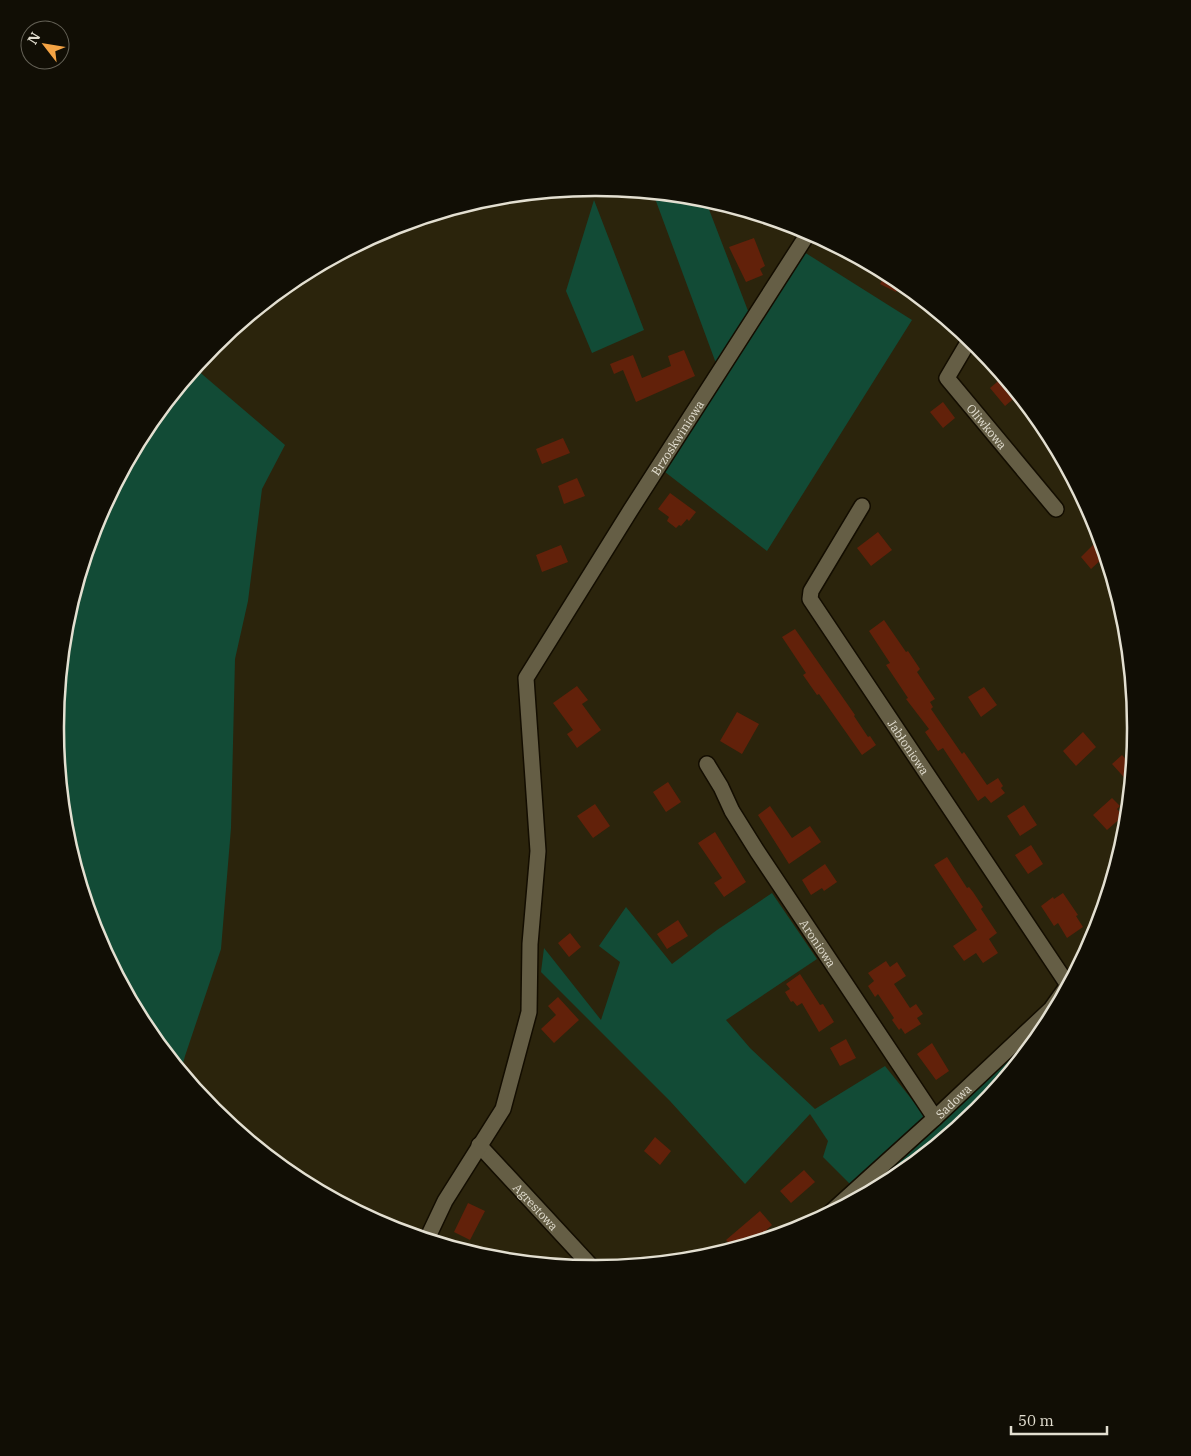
<svg xmlns="http://www.w3.org/2000/svg" width="1191" height="1456" font-family="'IBM Plex Serif',serif">
  <rect width="100%" height="100%" fill="#2b240c"/>
  <path fill="#124b36" d="M653,193l52,6 45,117 -33,50z
    M594,200l50,130 -52,23 -26,-62z
    M804,252l108,68 -145,231 -102,-79z
    M220,340l-24,29 89,76 -23,44 -14,112 -13,58 -4,169 -10,121 -36,107 -4,15 -35,-43 -50,-93 -31,-102 -10,-105 10,-106 31,-101 50,-94 68,-81z
    M772,893l45,66 -91,61 24,28 65,61 70,-43 41,51 -76,67 -27,-27 5,-16 -18,-27 -65,70 -75,-83 -129,-129 3,-24 57,72 19,-58 -21,-16 27,-39 46,57 45,-34z
    M1054,1011l-9,18 -68,81 -81,68 -26,13 4,-8z"/>
  <path fill="#62210a" d="M754,238l11,28 -5,3 3,6 -17,7 -17,-35z
    M886,274l15,9 -5,9 -16,-8z
    M684,350l11,26 -59,26 -13,-32 -9,4 -4,-10 23,-9 9,23 29,-12 -3,-10z
    M1003,377l15,18 -13,11 -15,-18z
    M943,402l12,16 -12,10 -13,-16z
    M563,438l7,15 -28,11 -6,-15z
    M577,478l8,18 -21,8 -6,-18z
    M670,493l26,19 -7,9 -2,-2 -6,7 -2,-1 -3,3 -9,-7 2,-4 -11,-8z
    M878,532l14,18 -21,16 -14,-18z
    M1100,538l5,18 -14,13 -10,-12z
    M561,545l7,17 -26,10 -6,-17z
    M884,620l22,32 2,-1 12,18 -3,3 18,27 -5,3 3,5 -2,2 31,45 2,-2 23,33 11,-7 5,8 -2,2 4,5 -14,10 -6,-7 -7,5 -35,-53 -5,3 -13,-19 4,-3 -23,-30 2,-1 -22,-33 4,-2 -21,-32z
    M795,629l60,86 -1,1 14,21 2,-1 6,9 -14,10 -43,-61 -2,1 -14,-20 3,-2 -24,-36z
    M577,686l11,14 -6,4 19,26 -24,18 -10,-14 6,-4 -20,-27z
    M984,687l13,18 -16,12 -13,-20z
    M737,712l22,12 -17,30 -22,-13z
    M1083,732l13,15 -20,19 -13,-15z
    M1122,755l10,11 -2,18 -18,-20z
    M668,782l13,20 -15,10 -13,-20z
    M1112,798l8,8 -3,3 6,7 -16,14 -14,-15z
    M595,804l15,22 -17,12 -16,-22z
    M1024,805l13,20 -17,11 -13,-20z
    M770,806l22,32 18,-12 11,16 -32,22 -31,-49z
    M715,832l31,50 -22,15 -10,-14 8,-5 -24,-35z
    M1031,845l12,19 -15,10 -13,-19z
    M947,857l20,31 2,-1 4,5 10,15 -2,2 16,24 -8,6 9,14 -15,10 -7,-10 -12,8 -11,-15 24,-16 -43,-65z
    M825,864l12,18 -13,9 -2,-3 -11,7 -9,-15z
    M1063,893l15,22 -2,1 7,11 -16,11 -9,-15 -4,3 -13,-20 12,-9 1,2z
    M678,920l10,16 -21,13 -10,-15z
    M570,933l11,14 -12,10 -11,-14z
    M886,961l4,6 7,-5 9,14 -12,8 16,24 6,-4 7,10 -6,4 4,6 -16,10 -4,-6 -2,2 -7,-10 2,-2 -16,-24 -3,3 -7,-11 6,-5 -6,-8z
    M800,974l20,31 3,-1 11,18 -15,10 -17,-29 -5,3 -4,-5 -2,1 -6,-10 5,-3 -4,-5z
    M558,997l21,23 -25,23 -13,-14 15,-14 -8,-9z
    M846,1039l10,19 -16,8 -10,-18z
    M932,1043l17,28 -13,9 -19,-26z
    M655,1137l16,14 -11,14 -16,-14z
    M804,1170l11,12 -24,21 -11,-12z
    M468,1203l17,8 -15,29 -16,-8z
    M760,1211l12,14 -20,18 -19,5 -7,-8z"/>
  <g fill="none" stroke-linecap="round" stroke-linejoin="round">
    <defs>
      <g id="minor">
        <path id="s1" d="M970,339l-23,39 109,131"/>
        <path id="s2" d="M862,506l-51,85 -1,8 258,386"/>
        <path id="s3" d="M707,764l14,23 11,24 25,40 178,267"/>
        <path id="s4" d="M479,1145l114,123"/>
        <path id="s5" d="M831,1212l104,-94 116,-109 17,-24"/>
        <path id="s6" d="M427,1239l18,-38 58,-92 26,-97 1,-68 8,-93 -12,-173 104,-167 179,-279"/>
      </g>
    </defs>
    <use href="#minor" stroke="#130d00" stroke-width="18"/>
    <use href="#minor" stroke="#655e45" stroke-width="15"/>
  </g>
  <g text-anchor="middle" dominant-baseline="central" stroke-width="4.5" stroke-linejoin="round" paint-order="stroke">
    <g font-size="12" fill="#e3dfd1" stroke="#110e05">
      <text stroke="none"><textPath href="#s1" startOffset="108">Oliwkowa</textPath></text>
      <text stroke="none"><textPath href="#s6" startOffset="870">Brzoskwiniowa</textPath></text>
      <text stroke="none"><textPath href="#s2" startOffset="285">Jabłoniowa</textPath></text>
      <text stroke="none"><textPath href="#s3" startOffset="211">Aroniowa</textPath></text>
      <text stroke="none"><textPath href="#s5" startOffset="165">Sadowa</textPath></text>
      <text stroke="none"><textPath href="#s4" startOffset="84">Agrestowa</textPath></text>
    </g>
  </g>
  <path d="M0 0H1191V1456H0ZM595 196H596A531 531 0 0 1 1127 727V729A531 531 0 0 1 596 1260H595A531 531 0 0 1 64 729V727A531 531 0 0 1 595 196Z" fill="#110e05" fill-rule="evenodd"/>
  <path fill="none" stroke="#e3dfd1" stroke-width="2.5" d="M595 196H596A531 531 0 0 1 1127 727V729A531 531 0 0 1 596 1260H595A531 531 0 0 1 64 729V727A531 531 0 0 1 595 196Z"/>
  <g transform="translate(45 45) rotate(301)"><circle r="24" fill="#110e05" stroke="#656257"/>
  <path d="M0-4L9 19L0 12L-9 19Z" fill="#f4a344"/>
  <text y="-8" font-size="14" font-weight="bold" text-anchor="middle" fill="#e3dfd1">N</text>
  </g>
  <path d="M1011 1426v8h96v-8" fill="none" stroke="#e3dfd1" stroke-width="2.5"/>
  <text x="1018" y="1426" font-size="15" fill="#e3dfd1" stroke="#110e05" stroke-width="4" paint-order="stroke">50 m</text>
</svg>
